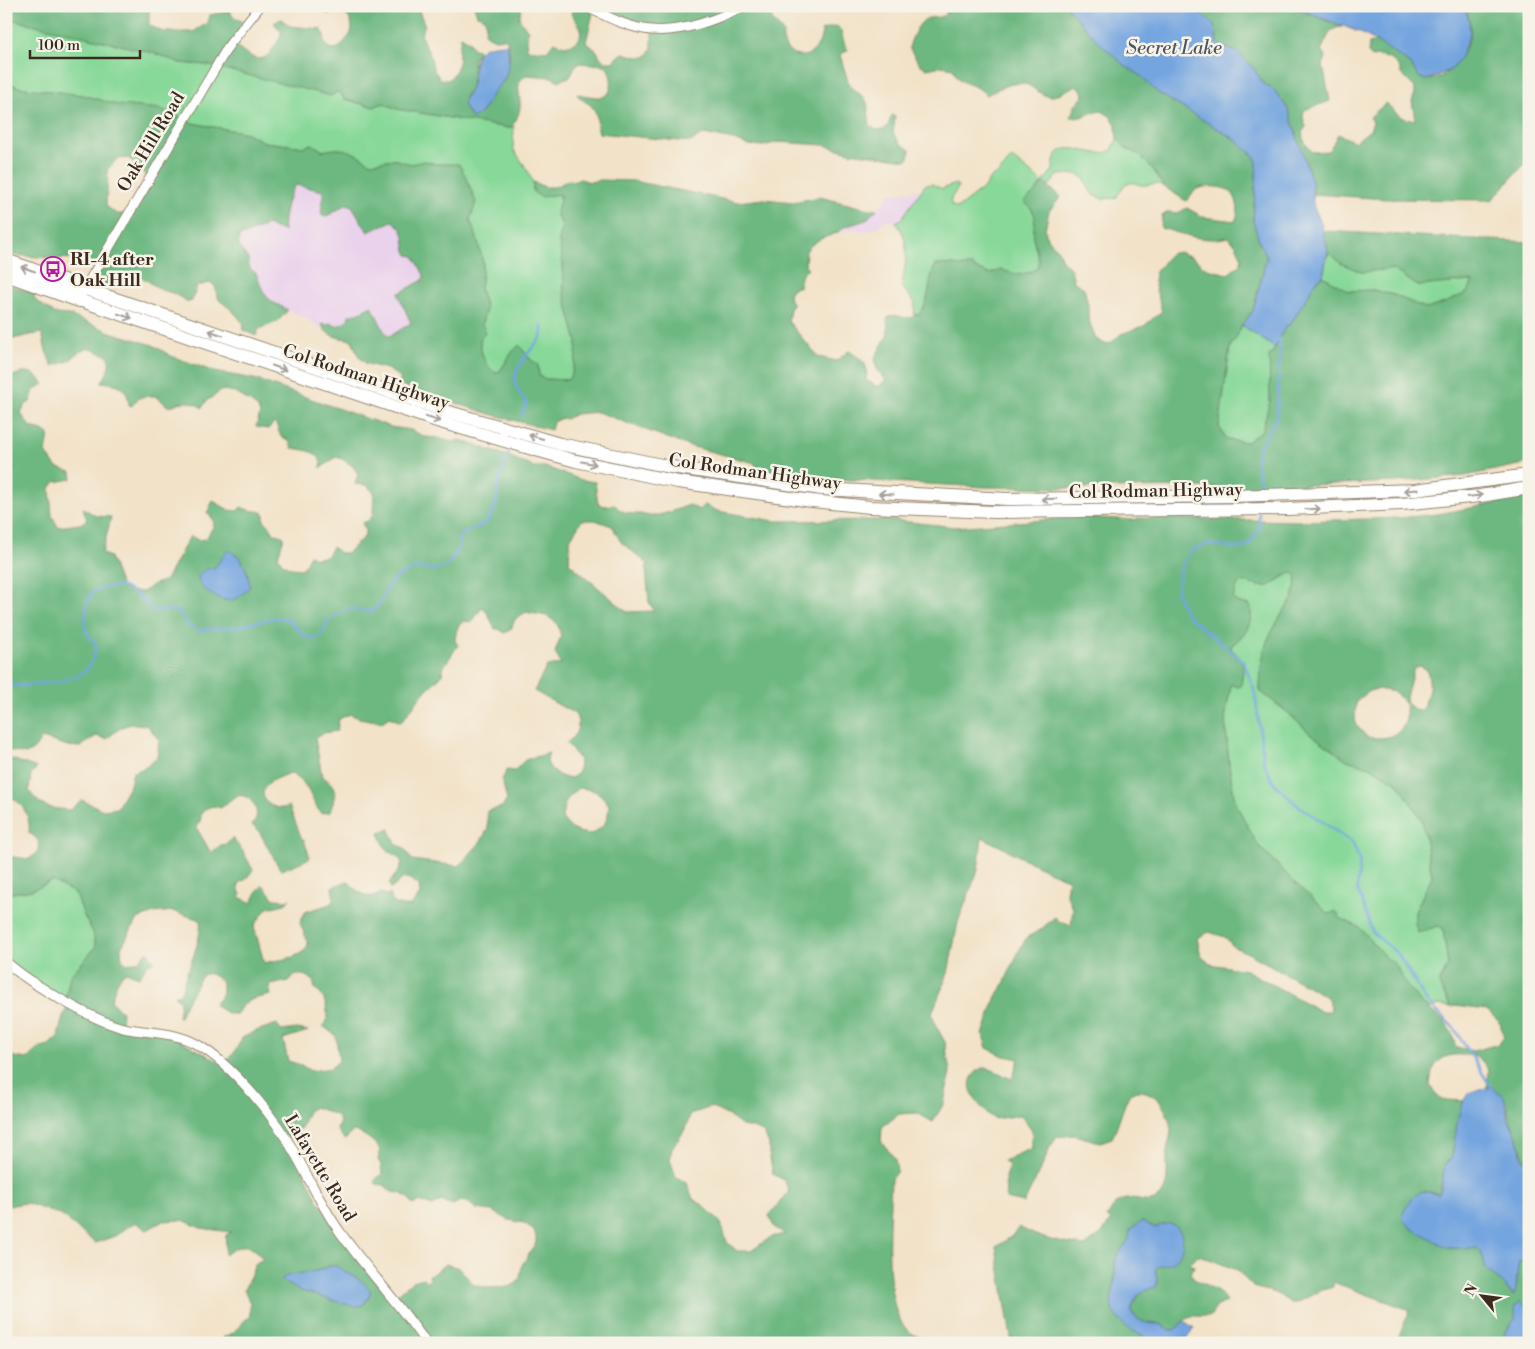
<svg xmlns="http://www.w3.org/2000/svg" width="1535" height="1349" font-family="'Libre Bodoni',serif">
  <rect width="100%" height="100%" fill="#f7f3e8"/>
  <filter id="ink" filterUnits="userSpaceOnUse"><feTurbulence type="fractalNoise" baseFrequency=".02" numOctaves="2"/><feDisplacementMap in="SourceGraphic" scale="10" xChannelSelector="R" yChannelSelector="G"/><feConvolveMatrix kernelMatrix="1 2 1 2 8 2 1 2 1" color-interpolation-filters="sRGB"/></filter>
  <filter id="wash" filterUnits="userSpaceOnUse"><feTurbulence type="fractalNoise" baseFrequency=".0096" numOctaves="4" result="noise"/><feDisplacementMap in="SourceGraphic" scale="20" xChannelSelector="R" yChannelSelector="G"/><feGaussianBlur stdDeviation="1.12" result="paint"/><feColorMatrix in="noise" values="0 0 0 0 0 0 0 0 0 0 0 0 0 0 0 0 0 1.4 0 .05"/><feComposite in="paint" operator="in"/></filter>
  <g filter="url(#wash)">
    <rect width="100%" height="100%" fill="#f2e2c7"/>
    <path fill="#ead1ec" d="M296,185l27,6 2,7 -4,12 18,-2 8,-4 5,2 16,26 24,-11 6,4 9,15 -2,6 9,10 10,19 -1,5 -25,14 13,29 -19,13h-3l-5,-5 -12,-25 -18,9 -8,8 -10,3 -6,-3 -3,2h-5v4l-17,-11 -34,-16 -7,-7 -8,-22 -5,-2 -3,-6 -1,-7 -8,-8 -1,-10 2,-5h6l15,-9 5,-1 10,4 7,-5 9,-36z
      M920,190l1,2 -19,26 -6,4 -10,-2 -10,8 -9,3 -14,-2 -16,4 7,-6 22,-7 20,-20 2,-7z"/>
    <path fill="#87d899" stroke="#61815c" d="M6,18l148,35 26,10 27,2 130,27 5,3 2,4 30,8 9,-4 14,6 112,19 5,-2 -1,23 12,17 8,16v10l27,2v7l-4,12 6,12 -3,16 4,23 1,29 13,49 -1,15 -4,16 -4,7 -22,-1 -7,-3 -1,-11 -8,-6 -11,-14 -6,6 -13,20 -5,2 -9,-8 -5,-15 -1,-10 2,-17 4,-14 -6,-20 3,-27 -7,-27 -6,-15 6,-18 -26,-38h-14l-12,-3 -13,3 -18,-5 -22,4c-20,-12 -25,-17 -48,-12l-11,-7 -8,3 -40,-5 -17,-9 -55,-10 -32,-14 -42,-4 -36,-10 -64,-8 -12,-6z
      M1117,139l9,9 12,6 15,15 10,17c-8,-5 -13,0 -21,-1 -9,-1 -6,-4 -17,-1l-9,14 -13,1 -11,-5 -9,-17 -6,-3 -19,1 -9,11 -6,-4 10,-12c0,-37 34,-14 51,-17 3,-1 6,-2 8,-3z
      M1012,158l30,24 -7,11 -3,17 4,6 -3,21 6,25 -2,7 -16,6 -20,-5 -12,4 -15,-6 -2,-2 -9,1 -8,-2 -24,19 -7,25 -6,6 -4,-1 1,-11 -13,-16c3,-24 10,-45 -6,-65l6,-4 23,-33 7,-1 10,5 13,-5 3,2c-1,8 -11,11 -6,20l6,2 27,-21 5,-9 8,-4z
      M1330,253l31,19 31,-3 26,17 55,-6 -5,12 -21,10 -20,7 -33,-14 -21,-5 -25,1 -25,-15 4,-19z
      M1242,325l33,23 -4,6 -1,47 -7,29 -16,12 -20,-2 -8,-13 11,-80 6,-9z
      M1293,572l4,4 -4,22 -12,17 -14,26 -6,25 -1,25 27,21 25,23 35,25 23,7 28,16 24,37 10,56 -17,36 3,20 20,-7 5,3 5,37 -9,18c2,10 9,16 11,24l-12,-2 -8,4 -8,-5 -16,-19 -11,-21 -9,-6 -27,-31 -30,-13 -35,-32 -37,-38 -22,-42 -6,-37 -4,-46 6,-35v-38c17,-13 18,-20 19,-41l-12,-2 -5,-4 2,-11 4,-4 4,-2 24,4 9,-3 5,-5z
      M52,881l25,13 7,22 9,16 3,15 -26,29 -5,25 -59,-39v-68l26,-4z"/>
    <path fill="#6db881" stroke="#547150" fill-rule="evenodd" d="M6,6h143v19l14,7h30l15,-9 2,-8 15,-3 5,-2 2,6 15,8 -14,20c15,10 27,25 40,5 4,-6 8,-11 8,-18l-7,-8 7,-4 9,7 31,3 3,5v9l7,6 8,-1c3,-4 8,-9 11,-13 7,-15 -7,-28 -22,-21l-6,-4 2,-4h93l8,20c-9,10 2,20 5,30 2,4 2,8 3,12 1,4 5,7 7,11l9,1c11,-13 9,-15 10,-31 0,-5 2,-8 2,-13l8,5 4,8 6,1 -5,8 -3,30 -7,10 17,15 13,-22 11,-12 5,-23 -3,-16 -3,-2 -9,1 -10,-5 1,-13 -3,-4 -6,-2 -3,-9h48l-3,12 9,13 -2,18 21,2 7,-9 11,4 9,-3 6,-6 1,-9 -10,-15 4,-7h9l9,7 -7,29 11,9 3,6 5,5h7l11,-9 15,4h8l6,-8v-18l-54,-20 2,-5h123l2,7 20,-7h22l5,13 11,13c-4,29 36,36 39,-2l15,-4c7,7 4,15 11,24l-8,5 9,30 14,12 4,5 3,23 6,5 9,-1 3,-4 4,-10 3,2 -2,16 8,11 9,6 -1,8 -3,2 -56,-8 -26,-7 -46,-3 -15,4 -15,-1 -14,-5 -30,-6 -14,8 -91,-9c-3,-8 0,-18 -6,-25 -4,-6 -12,-7 -16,-14 8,1 18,4 25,3 14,-3 10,-25 3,-32l-26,-2 -4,3 -5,11 -8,2 -3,2 -7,-4 -26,-2c-2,2 -4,3 -6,6 -3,6 0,15 0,21 1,8 -4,22 -11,26l-112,-19 -14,-6 -9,4 -30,-8 -2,-4 -5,-3 -6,4 -124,-31 -27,-2 -26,-10 -148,-35z
      M947,6h117l6,4 53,54 18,12 17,17 75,45 21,18 3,6 -4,59 7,23 7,12 -14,55 -11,14 -6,13 -6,9 -11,80 8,13 20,2 15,-12 8,-29 -1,-46 3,-1 14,-29h4l27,-45 6,-4 25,15 25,-1 21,5 33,14 20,-7 21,-10 5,-11 -55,5 -26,-17 -31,3 -21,-9 -10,-10 -3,2 1,-6 -5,-18 206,11v221l-64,13 -69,6 -146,5 -180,1 -86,-1 -167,-9 -62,-9v-6l-69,-18 -88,-33 -23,2 -9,5 -4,-1 -9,4 -2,8 -61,-16 -90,-29v-8l-13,-8 -22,-6 -6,-6 -7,-17c-11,-2 -27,-3 -30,-16l5,1 2,-2 7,3c7,-2 12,-3 13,-11h5l18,-9 12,25 5,5 3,-1 19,-12 -13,-29 25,-14 1,-5 -10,-19 -6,-1c-7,-12 2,-23 -16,-34l-24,11 -16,-26 -5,-2 -20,12 -5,-1c-2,-9 3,-15 1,-24l-27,-6c-8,8 -14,35 -12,46l-18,-6 -21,10h-5c-4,10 1,16 8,23 0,7 1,11 8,15 9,24 9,26 32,37l-11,12 -18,7 -3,7 -13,-6 1,-6 -12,-14 -13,-10 -4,-14 -5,-3 -13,3 -5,15 -4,1 -15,-9 -12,-3 -19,-13 -9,-1 -12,5 -5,7 -27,-8 7,-15 -11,-6 -36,-1 -36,-3 -7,-3v-171l12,6 64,8 36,10 42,4 32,14 55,10 17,9 40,5 8,-3 11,7c23,-5 28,0 48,12l22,-4 18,5 13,-3 12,3h23l6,11 11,27 -6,18 6,15 7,27 -3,27 6,20 -4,14 3,10 -5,7c1,15 4,23 15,33l5,-2 13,-20 6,-6 11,14 8,6 1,11 7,3 22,1 4,-7 4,-16 1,-15 -13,-49 -1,-29 -4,-23 3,-16 -6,-12 4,-12v-7l-19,3 -8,-5v-10l12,5h10l14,-7 7,1 4,-2 10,3 10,-2 33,1 104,21 27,-3 29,3 27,-5 48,12h9l-11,11 -22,7 -7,6 -17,6 -10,7 -4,5 -1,14 3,3 -7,8 -1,10 -8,3 -3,5 1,6 3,4 -3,5 -2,12 30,36 18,4 13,-10c13,9 20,11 17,29l12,7 8,-7 -9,-11 -2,-11 13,-24 -1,-15 3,-3c9,-2 13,4 23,1l1,-3 4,1c15,-16 8,-35 18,-50 13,-2 24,2 37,1l1,2 15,6 12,-4 20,5 16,-6 2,-8 -6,-24 2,-21 -3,-6 -8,-9 11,-8 8,-11 18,15 -12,14 -4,18 2,9 11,12 4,10 9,9 3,13 10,6 4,17v13l8,21 9,5 6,-1 10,-9 23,-8 18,-15 -8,-29 1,-9 15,-19 9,-2 13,5 15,12 21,5 12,-9 2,-7 -6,-13 -8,-8c-23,6 -45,-3 -67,-9l1,-12 6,-4 10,1 9,-5 16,9 32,4c5,-7 3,-23 -4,-29 -6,-6 -27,-7 -34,-3 -4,3 -8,9 -11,12l-23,-15 -10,-17 -15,-15 -12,-6 -9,-9 -1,-15 -6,-8 -8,-5 -11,2 -10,4h-11l6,-13 7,-7 -1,-7 -5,-4c-11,2 -15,9 -25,10 -10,1 -16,-7 -24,-11 -13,-5 -30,3 -41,10 -4,-3 -8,-7 -13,-9 -12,-4 -17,-6 -21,-18l-12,-2 -14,3 -7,-5 -11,-16c2,-9 10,-28 20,-30 6,-1 11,0 16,-3zM128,158l13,9 6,13 -21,34h-9l-11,-8c0,-13 3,-23 1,-36l10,-11z
      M1188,6h11l8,7 5,1 9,-8h69l52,21c-13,0 -16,14 -21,24l5,5 -3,10 7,35 -26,9 -1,7 3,10 -4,5c1,9 4,14 11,20l16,-1 9,-17 17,8 15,-12 3,-8 -3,-5 16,-14c10,9 14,18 29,17l-3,-19 3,-7v-6l-14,-14c-1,-13 -18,-20 -29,-17l-4,-4 1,-10 7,-2c11,6 23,13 33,21 5,5 7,15 15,17 23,5 43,-27 46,-46 1,-9 -2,-18 -5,-27h64v153l-37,41 -105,-1 -74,-5 -1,-13 -24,-72 -13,-18 -11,-7 -11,-16 -24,-19 -6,-2 -6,-4 -2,-15z
      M6,284l27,9 2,7 20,14 14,1 41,17 43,13 18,11 44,16 39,7 137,48 20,3 14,7 13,1 15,4 7,-2 48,16 26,11h11l37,13 13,2 3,22 7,2 10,-1c6,8 15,9 24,9 4,0 8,2 12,2 13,-1 26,-7 39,-11l9,5 6,-5 12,6 58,10 115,-1 66,7 124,-10 56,3 1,-2 163,3 100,-3 38,-4 91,-17v669c-9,-10 -6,-16 -11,-27 -5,-12 -10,-21 -11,-35l-20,-17 2,-16c-3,-5 -6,-10 -11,-13 -5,-3 -10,-3 -15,-3 -22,-2 -32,9 -33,31 13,17 12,13 33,15 -6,20 -6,39 -12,59l-4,1 -8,33c-6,-3 -11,-1 -17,-3l26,57h28l6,6 4,15 18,16 9,11c6,-10 3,-23 6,-34l10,-5v55l-3,-7 -21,28 -3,10h-106l14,-33 -77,-28v5l-11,3 -26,13h-5l-15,-10 -23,-6 -16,-17 -38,-15 -9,9 4,2 -3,7 3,6 24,12 9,11c-8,1 -13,7 -16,14h-21l-16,14 -5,1 -8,-7c-14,0 -22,0 -30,-14 7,-16 11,-19 27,-28l-3,-12 21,-43 -6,-3 -15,4 -13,-7 -12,9v9l-15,21v21l-4,19 21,31 28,12h-148l-16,-96 15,-10 8,-10c21,12 42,16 66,19l17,-13 9,-12 -4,-3c16,-36 35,-8 51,-20 13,-9 8,-34 9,-47 1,-7 3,-13 4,-19 0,-9 -5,-22 -10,-29 -8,-10 -18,-14 -30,-11 -9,14 -11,31 -19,46l-12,4 -26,-7 -17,2 -7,10 -6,15 -20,41 -18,-4 -1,-22 4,-12 -6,-4 29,-13v-17l-11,-16 -27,4c-12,-9 -32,-31 -20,-44 3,-4 5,-6 9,-7 10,0 21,8 29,11l7,-20 -15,-3 -17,-8 -4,-13 13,-39 5,-6 19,-41 7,-12 12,-6 16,-14 3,4 13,5 2,-18 -7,-14 2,-15 -20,-8 -66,-34 -4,33 -20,52 -10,51 -16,40 3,11 10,18 5,30 -6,31 -11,19 -16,-9 -18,1 -17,13 -1,14 14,18 2,12 -6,8c-1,36 -10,125 16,151 10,9 24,9 36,11l1,2h-504l-16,-7v7h-203l3,-6 9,-4 17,-18v-12l-6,-13 12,-27 7,-4c-15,-17 -20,-17 -38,-4l1,-20 5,-3 -30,-4 -18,-8 -20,1 -16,9 -12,-8 -20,14 -20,7 -34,-28 -35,-12 -20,3v-154l8,5 13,2 13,-12h7l11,-11 5,-19 6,-13 -4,-3 5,-25 26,-29 -3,-15 -9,-16 -8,-22 -24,-13 -20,9 -26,4v-38l23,3c12,-8 15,-18 0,-26 2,-18 -7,-31 -23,-39v-37l31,11 -6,5 -2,18c14,18 19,17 41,19l12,-10 21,10 14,-2 13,-23 3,-13 9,-3 15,-12 2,-17 -11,-14c-20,-5 -27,0 -41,13l-11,-3 -16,11 -12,-1 -26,-8 -8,11 -8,5 -20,-4v-252l4,-6 -4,-5v-108c20,-8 23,-12 38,5l-10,6 -4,12 -5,3 -4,9 9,12 19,8 -3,19 10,14 15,5 1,7 -17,3 -5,6 2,28 6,11 22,-3 7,-4 -4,-12 13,8 15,1 -9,37 8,3 11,29 10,5 12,1 9,-7 14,-5 24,-44 8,4 8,-1 8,-14 -1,-6 -6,-6 6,-12 16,9 8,1 4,-4c9,5 17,3 23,6v7l6,6 4,7 10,4 -6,19 4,7 9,5 10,1 3,-2 6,-12 6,3 10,-1 6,-10 8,6h7l18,-17v-7l-3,-6 6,-2 5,-6 1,-22 -7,-8 -12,-1 3,-10c-4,-8 -13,-15 -22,-17l-15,11c2,-17 -16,-18 -29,-20l-3,-8 -8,-3 -4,-11 -3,-3 -6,6 -12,-2 4,-13 -2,-6c-7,-6 -28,-21 -37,-17 -6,3 -7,7 -14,9l-5,8c-11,-9 -21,-7 -33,-1l-13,-11c-11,0 -18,-1 -24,10l-3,-1c-2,-20 -9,-21 -28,-23 7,-7 9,-16 8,-26l-21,-8 -9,4 -10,9 -17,5 -6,-15 -4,-18 -17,3 -19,5zM582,520h13l17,6 9,16 27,22 -2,5 3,33 5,9 -27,1 -58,-49 1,-24zM1293,573l4,3 -4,22 -12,17 -14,26 -6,25 -1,25 27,21 25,23 35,25 23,7 28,16 24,37 10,56 -17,36v12l3,9 20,-7 5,2 5,37 -9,18c3,10 9,15 11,24l5,-1 32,4 13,13 4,14 -5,7 -26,7 -17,-4 -5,-15 -7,-11 -22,-17 -16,-19 -11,-21 -9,-6 -27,-31 -19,-9 -4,-7 -7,3 -35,-32 -37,-38 -22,-42 -6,-37 -4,-46 6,-35 6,3 4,-1c2,-18 6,-24 -10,-37v-3c13,-10 24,-23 19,-41l-12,-2 -5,-4c7,-30 17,-9 36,-13 6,-2 8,-6 13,-9 4,-2 8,-3 11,-4zM482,607l6,7 7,15h4l6,4 6,-4 4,-10 11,-7 21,4 10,7 4,13 -6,16 6,12 -14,2 -13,25 41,23c7,11 1,23 -9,29 6,5 8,12 14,17 0,32 -31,14 -33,1 0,-3 1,-6 2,-8l-24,7 -11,11 -7,-1 -5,10 5,20 -5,7 -15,4 1,18 -9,15 -20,22 -47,-6 -8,-12 -8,-4 -7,-16 -10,5 7,16 11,7 5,6 -3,9 -10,12 2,6 11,-10 6,-1 11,7 1,9 -9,12c-10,1 -20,-1 -21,-12l-4,1 -5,-2c-11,9 -26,-2 -33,-12l-16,6 2,12 -4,5 -25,8 -5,11 8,20 -1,5c-11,12 -27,11 -43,15l-10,-37 13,-18 18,-4 5,-5 -2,1 -14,-1 -11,-14 -5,5 -6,13 -13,-6 2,-2 -3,-8 2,-5 5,-2 8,-10 -11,-20 -10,-12 -6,6 -5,1 -10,8 -15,-26 4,-6 2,-9c6,-6 11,-7 19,-4 5,-4 11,-11 17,-12 11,-3 21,12 18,22 0,1 -3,6 -4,7l8,8 20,36 2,1 28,-12 -6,-18 -3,-3 -12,-31c-12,7 -32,-5 -24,-19 5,-7 17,-11 25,-14 23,13 17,23 31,40l9,-1c6,-19 9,-24 -8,-36l-7,-38 9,-5 13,-2 2,-12 11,-5 9,4 23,4 7,-5 12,5 25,-32 16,-15 1,-7 15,-23 -3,-4c1,-8 1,-15 9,-20l8,1zM1420,666l7,4c3,13 4,20 -3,32l1,2 -4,6 -5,1 -9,-8 -1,-6 7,-26 3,-4zM1377,689l18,3 11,12c0,6 1,16 -2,21 -8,14 -23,14 -37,12l-12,-13 1,-22 13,-11zM579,788c17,2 20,3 30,17 -1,17 -3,19 -17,29 -16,-1 -20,-3 -30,-16 2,-16 4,-20 17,-30zM173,911c9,4 17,5 27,9 3,14 -9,43 -14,56 -3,7 -2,13 -7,19h-4v2h2l3,4 -2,16h2c3,-10 8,-17 13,-26 8,-16 13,-25 29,-9v13l-8,10 15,9h8c7,-16 18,-15 34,-19l-2,-9 2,-1 17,-4 7,-6h9l9,5 2,9c11,8 11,17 13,29l-5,8 13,10 3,25 -8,7 -20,3 -10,-6 -13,-4 -5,-22 25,-8 -11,-2 -16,2 -4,-7 -21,7 -14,7 -8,15 -11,11 -54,-30 -48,-7 1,-16 -7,-5 -4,-6c4,-10 5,-22 15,-28l13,5 8,-12 8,-4 -5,-5 -2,-5 -10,10 -11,3 -5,-4 -1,-12 16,-29 17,-6zM1209,932l16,5 9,10 16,7 77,43 4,10 -1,4 -8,1 -76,-42 -36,-6 -9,-8 -4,-18zM315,1107l21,8 4,6 -3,9 7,9h2l7,-8c7,0 26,13 27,20 0,2 -2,7 -2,9l3,5 1,9 -7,6 1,4 8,1 8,7 8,1 9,5 4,7 7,-4 12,5 9,-5 12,4 7,-4 7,1 10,7 15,2 17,9 15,3 9,6 3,7v7l-14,22 -2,13 -3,5 -8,4 -22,1 -13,-3 -15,-17 -14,-4 -10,9 -6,2 1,3 -4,4 -2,-2v-2l-11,3 -20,17 -74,-96 -32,-64 14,-10 7,-17zM711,1107l18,9 13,10 11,2 10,4 6,12v10l4,20 11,6 5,11 -20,25 5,11 11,7 -14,3 -20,14h-14l-10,-9 -6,-19 -18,-18 -10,-6 -6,-16 -11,-6 -6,-17 2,-12 12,-17 7,-17zM330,1266l40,24v4l-7,11 -68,-31 22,-3z"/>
    <path fill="#74a5df" stroke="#58687e" d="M1064,6h124l24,16 3,6 2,15 6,4 15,5 15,16 11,16 11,7 13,18 24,72 1,24 8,18 7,26 -5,27 -6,4 -27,45h-4l-11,23 -33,-23 11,-14 14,-55 -7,-12 -7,-23 4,-59 -3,-6 -21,-18 -75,-45 -17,-17 -18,-12 -28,-25 -25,-29z
      M1290,6h175l4,15 1,12 -10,26 -8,10 -17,8 -9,3 -7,-3 -10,-14 -33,-22 -17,-9z
      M507,44c3,10 2,26 -3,36 -3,4 -8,7 -10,12 -7,9 -10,24 -23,26l-8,-13c1,-8 8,-14 9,-22 5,-28 -1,-38 35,-39z
      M228,550l12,7 7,15 3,14c-5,6 -11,13 -19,14 -9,2 -27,-8 -31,-16 -1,-1 -2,-7 -2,-8l7,-7 9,-1z
      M1489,1087h3l12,9 4,22 11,23 3,17 7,8v91l-10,5c-3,12 -1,24 -5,34l-10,-11 -18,-16 -4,-15 -6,-6h-28l-37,-20 -9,-9c2,-14 8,-20 20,-28 6,2 11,1 17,3 4,-9 4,-21 6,-31l6,-3c5,-17 5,-58 19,-67 5,-3 13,-4 19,-6z
      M1142,1221l13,7c4,-2 11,-5 15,-4 20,3 16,45 -11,41l-4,5 3,12 -2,5c-17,5 -19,7 -25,24 7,12 17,13 30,13l8,7 5,-1 10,-9 10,7 -10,15h-24l-28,-12 -12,-10 -8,-11 -1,-10 4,-19v-21l14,-21 1,-9z
      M330,1266h6c7,5 32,16 34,24 1,5 -4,11 -7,15l-8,2 -57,-17 -17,-10 5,-4 31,-5z
      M1519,1302l7,3 3,7v31h-27l3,-10 10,-14v-13z"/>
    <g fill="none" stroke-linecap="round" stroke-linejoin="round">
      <path stroke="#74a5df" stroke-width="2.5" d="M521,416l6,-14c-3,-3 -7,-8 -10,-12 -9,-19 12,-37 23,-51l2,-5v-9
        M1260,492v-10l-4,-20 1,-10 20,-35 3,-68 -1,-11
        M1259,513v17l-11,16 -10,2 -31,-4 -17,7 -10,20 -3,23 10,21 57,47 11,31 9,70 9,19 22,21 58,40 7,20 -3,25 16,45 25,21 29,48 27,26 37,59
        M6,677l8,8 5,1c18,-2 55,-3 67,-16 6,-6 9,-17 10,-26l-10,-12 -1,-10 2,-21 6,-9 14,-5h16l13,7 18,17 20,-1 5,2 9,13 10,5 38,-3 36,-9h10l5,1 19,18 10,1 8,-7 3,-10 23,-13c6,1 16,6 22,3 9,-4 13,-21 19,-28 4,-5 14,-11 19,-13 20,-7 29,10 44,-14 4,-6 6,-12 5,-18l3,-4 24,-11 10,-17 3,-25 10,-29"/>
    </g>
  </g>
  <g filter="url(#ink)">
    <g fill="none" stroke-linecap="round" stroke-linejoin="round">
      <defs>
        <path id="tertiary" d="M585,6c21,10 43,22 66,24 32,3 66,-11 94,-24
          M82,293l147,-248 31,-39
          M6,962c25,22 90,61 122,67 24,4 48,3 70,16 36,21 79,75 99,112 14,25 26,52 43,75 27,38 60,72 86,111"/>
        <path id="trunk" d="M83,288l366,124 111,32 111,23 151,22 185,10 226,-3 182,-6 114,-15
          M79,300l358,121 99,29 40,11 102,21 134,19 58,6 125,5 293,-3 114,-5 78,-8 49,-8"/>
        <path id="motorway" d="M6,261l77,27
          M6,274l73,26"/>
      </defs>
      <use href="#tertiary" stroke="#968672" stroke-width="11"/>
      <use href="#trunk" stroke="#968672" stroke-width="14"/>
      <use href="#motorway" stroke="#968672" stroke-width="16"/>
      <use href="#tertiary" stroke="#fff" stroke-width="9"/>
      <use href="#trunk" stroke="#fff" stroke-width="12"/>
      <use href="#motorway" stroke="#fff" stroke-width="14"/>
    </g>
    <defs><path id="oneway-shaft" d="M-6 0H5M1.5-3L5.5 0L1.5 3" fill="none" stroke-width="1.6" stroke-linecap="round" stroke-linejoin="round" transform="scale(1.25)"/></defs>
    <g stroke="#a79f9a">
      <use href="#oneway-shaft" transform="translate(28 269) rotate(-161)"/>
      <use href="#oneway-shaft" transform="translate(125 316) rotate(18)"/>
      <use href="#oneway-shaft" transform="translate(216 333) rotate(-161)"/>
      <use href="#oneway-shaft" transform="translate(279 368) rotate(19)"/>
      <use href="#oneway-shaft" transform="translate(433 419) rotate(18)"/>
      <use href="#oneway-shaft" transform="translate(536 437) rotate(-164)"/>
      <use href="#oneway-shaft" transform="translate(589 463) rotate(12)"/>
      <use href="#oneway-shaft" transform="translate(1411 490) rotate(176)"/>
      <use href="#oneway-shaft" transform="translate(886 494) rotate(-177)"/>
      <use href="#oneway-shaft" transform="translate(1475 496) rotate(-7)"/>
      <use href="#oneway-shaft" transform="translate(1049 499) rotate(179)"/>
      <use href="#oneway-shaft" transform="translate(1313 509) rotate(-2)"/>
    </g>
  </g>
  <defs>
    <symbol id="bus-ring" viewBox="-11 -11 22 22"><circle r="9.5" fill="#f7f3e8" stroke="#b5179e" stroke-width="1.5"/><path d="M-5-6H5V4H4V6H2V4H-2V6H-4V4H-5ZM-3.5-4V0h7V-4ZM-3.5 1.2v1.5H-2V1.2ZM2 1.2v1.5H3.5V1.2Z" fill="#b5179e"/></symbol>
  </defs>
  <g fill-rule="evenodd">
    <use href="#bus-ring" x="39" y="255" width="28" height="28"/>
  </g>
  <g text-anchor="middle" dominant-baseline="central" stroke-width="5" stroke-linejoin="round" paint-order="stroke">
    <g font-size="18" fill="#3b2a1e" stroke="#f7f3e8">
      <text transform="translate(151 142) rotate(-59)">Oak Hill Road</text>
      <text transform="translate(366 377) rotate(18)">Col Rodman Highway</text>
      <text transform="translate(755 472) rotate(8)">Col Rodman Highway</text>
      <text transform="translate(1156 491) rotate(-1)">Col Rodman Highway</text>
      <text transform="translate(320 1168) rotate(59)">Lafayette Road</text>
    </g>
    <g font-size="18" font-weight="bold" fill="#3b2a1e" stroke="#f7f3e8" text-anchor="start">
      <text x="70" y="259">RI-4 after<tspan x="70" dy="21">Oak Hill</tspan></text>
    </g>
    <g font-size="19" font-style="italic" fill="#4f5562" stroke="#f7f3e8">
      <text x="1174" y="48">Secret Lake</text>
    </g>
  </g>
  <rect width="1535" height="1349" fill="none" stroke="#f7f3e8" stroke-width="25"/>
  <g transform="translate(1482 1296) rotate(299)" stroke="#f7f3e8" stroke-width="4" paint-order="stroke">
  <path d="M0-4L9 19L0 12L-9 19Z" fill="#3b2a1e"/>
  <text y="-8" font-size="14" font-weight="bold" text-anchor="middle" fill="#3b2a1e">N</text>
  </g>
  <path d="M30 50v8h110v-8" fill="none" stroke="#3b2a1e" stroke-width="2.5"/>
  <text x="38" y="50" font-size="15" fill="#3b2a1e" stroke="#f7f3e8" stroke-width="4" paint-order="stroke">100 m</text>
</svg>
